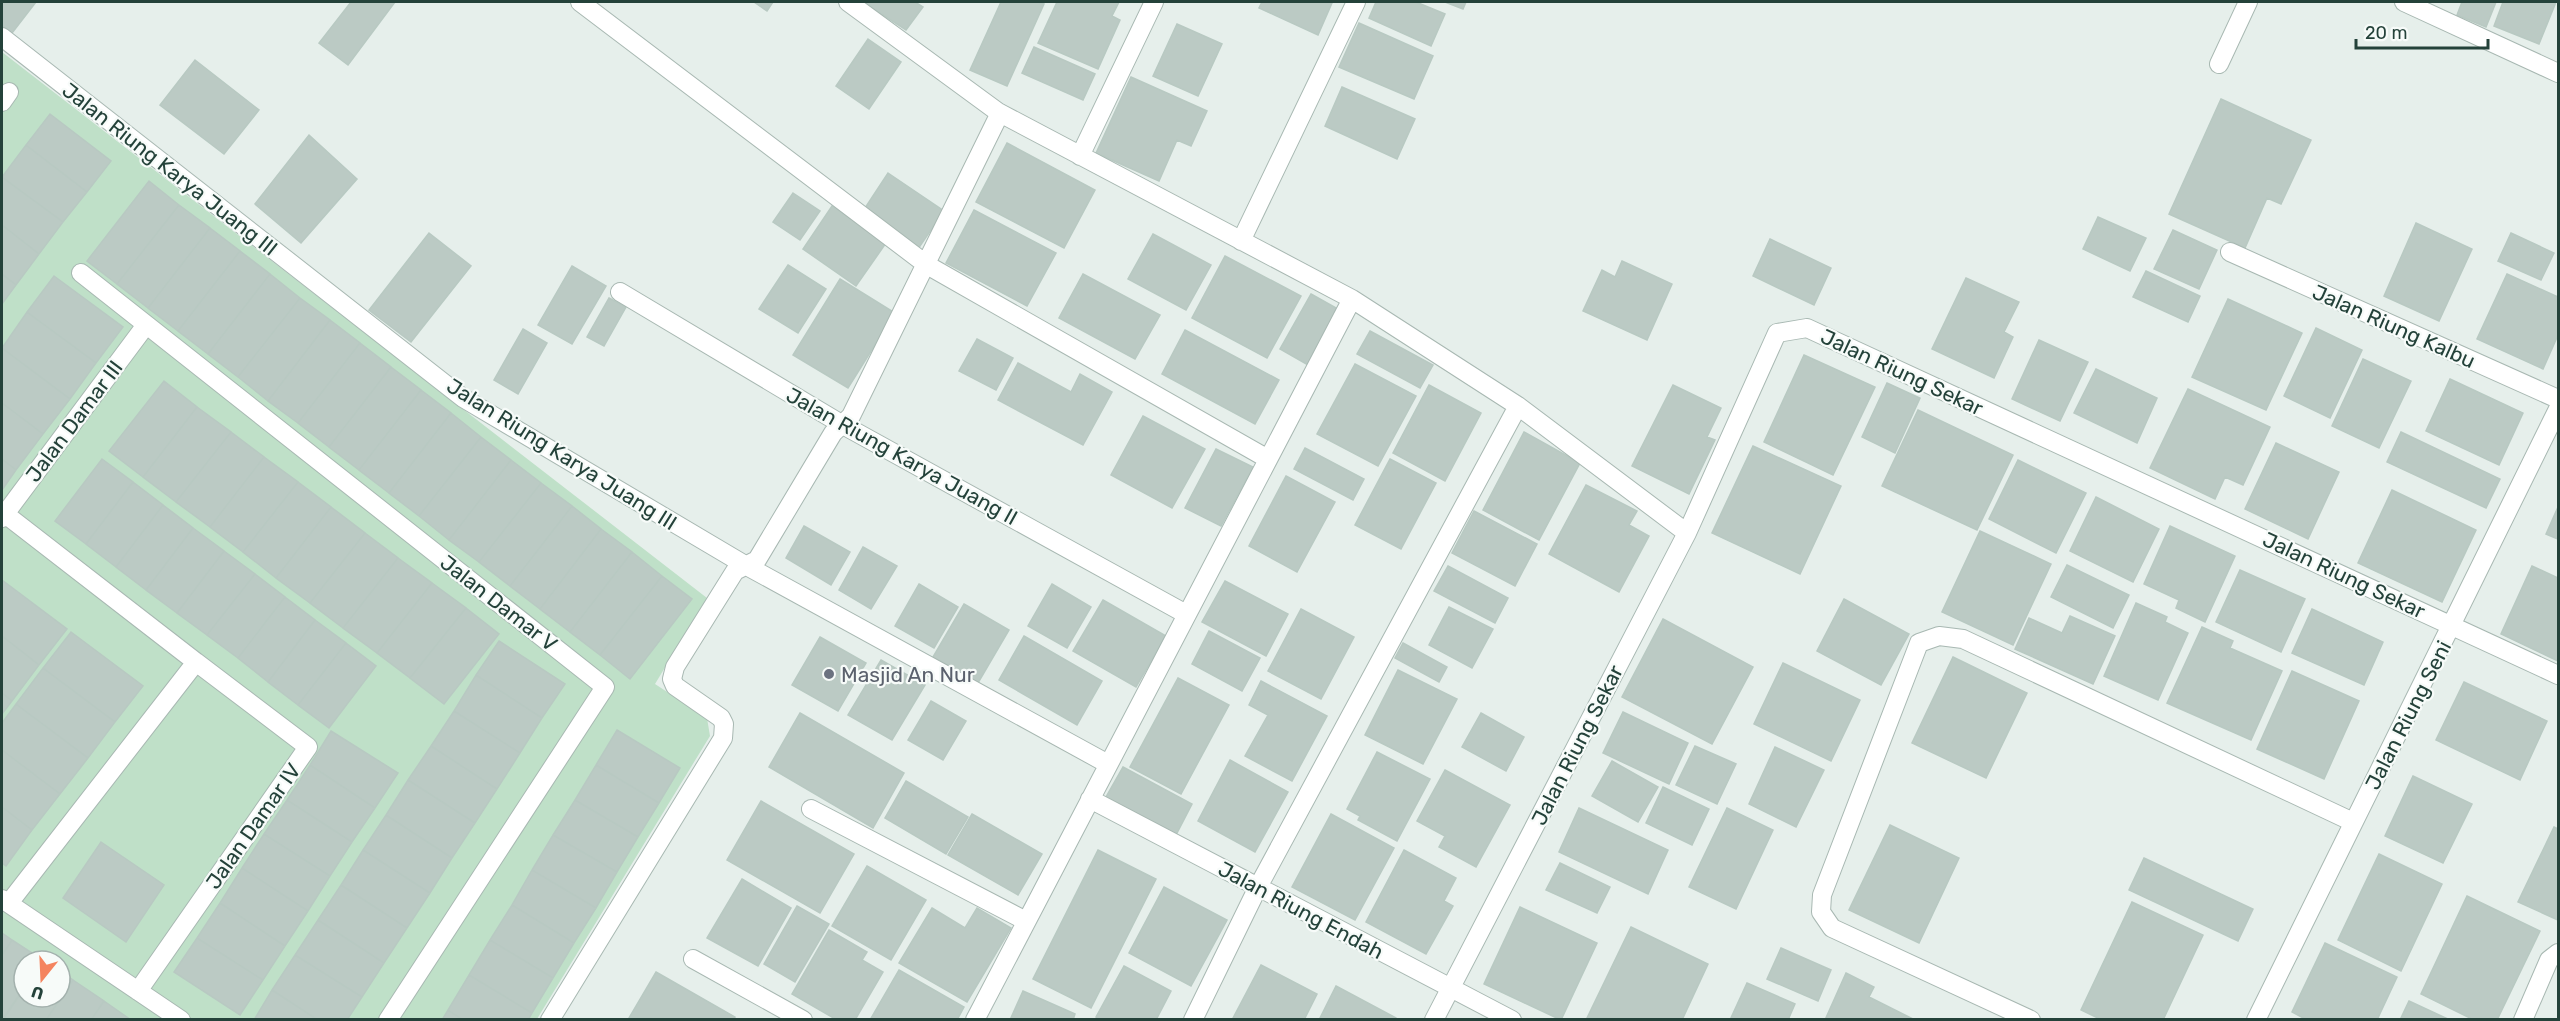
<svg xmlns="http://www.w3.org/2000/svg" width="2560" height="1021" font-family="Rubik,sans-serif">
  <rect width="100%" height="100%" fill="#e6efeb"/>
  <path fill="#bfe0c8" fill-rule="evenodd" d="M2,52l705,546 -52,86 52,34 3,18 -173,283h-535zM24,961h36v36h-36z"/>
  <path fill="#bbcac4" stroke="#b8c9c2" stroke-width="1.5" d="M2,2h34l-27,35 -7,-6z
    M351,2h44l-47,63 -29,-22z
    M754,2h19l-6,9z
    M863,2h52l8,5 -17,23z
    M1001,2h37l6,2 -37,82 -37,-16z
    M1057,2h62l-7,14 8,4 -22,49 -60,-26z
    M1262,2h67l3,1 -14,32 -59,-27z
    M1376,2h40l29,12 -14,32 -62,-28z
    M1445,2h21l-3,7z
    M2462,2h34l-10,25 -29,-12z
    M2503,2h53l-17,42 -45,-18z
    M1359,23l74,33 -19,43 -75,-32z
    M1177,24l45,20 -24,52 -45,-20z
    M868,39l33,23 -32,47 -33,-23z
    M1034,47l61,27 -12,26 -61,-27z
    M195,60l64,50 -35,44 -64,-49z
    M1131,77l76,34 -16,35 -14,-6 -18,41 -63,-28z
    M1342,87l73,32 -18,40 -72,-33z
    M2221,99l90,41 -30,64 -14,-6 -22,50 -76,-34z
    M50,114l61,47 -24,31 -61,-47z
    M309,135l48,44 -56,64 -46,-39z
    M1007,143l88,47 -31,58 -88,-46z
    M26,145l61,47 -24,30 -61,-45z
    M888,173l56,38 -26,38 -55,-38z
    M2,177l61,45 -24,32 -37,-29z
    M149,181l30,24 -62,79 -30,-23z
    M793,193l27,18 -20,29 -27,-18z
    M179,205l31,23 -62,80 -31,-24z
    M832,206l54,37 -30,43 -53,-37z
    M974,210l82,43 -29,53 -81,-43z
    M2098,217l48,21 -16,33 -47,-22z
    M2416,223l56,26 -33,72 -55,-25z
    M2,225l37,29 -23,31 -14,-11z
    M210,228l30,23 -62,80 -30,-23z
    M2173,230l44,20 -18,39 -45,-20z
    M429,233l42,33 -60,76 -42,-32z
    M2511,233l43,20 -13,27 -43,-19z
    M1153,234l58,31 -25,45 -58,-31z
    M1770,239l61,29 -17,37 -61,-29z
    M240,251l30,23 -62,80 -30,-23z
    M1225,256l76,40 -34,62 -75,-40z
    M1622,261l50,23 -25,56 -64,-29 19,-41 13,7z
    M788,265l38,24 -28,44 -39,-24z
    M572,266l34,20 -34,58 -34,-19z
    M2146,271l54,25 -12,26 -55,-25z
    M2,274l14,11 -14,19z
    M270,274l30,24 -62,79 -30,-23z
    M1083,274l77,41 -25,44 -76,-41z
    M2507,274l51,23v38l-15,34 -66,-30z
    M54,276l69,51 -27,36 -69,-51z
    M1966,278l53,24 -15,30 9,5 -19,41 -62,-29z
    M840,279l55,34 -47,75 -55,-33z
    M1311,294l27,15 -30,56 -28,-16z
    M300,298l30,22 -62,81 -30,-24z
    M609,298l17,9 -22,39 -17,-9z
    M2228,299l74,34 -36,77 -74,-33z
    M27,312l69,51 -26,36 -68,-51z
    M330,320l30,23 -62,80 -30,-22z
    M2316,328l46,22 -32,68 -46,-22z
    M523,329l24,14 -29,51 -24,-14z
    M1185,330l94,50 -24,44 -93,-50z
    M1370,331l63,34 -13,23 -63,-34z
    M977,339l36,19 -17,32 -37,-19z
    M2039,340l49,22 -28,59 -48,-22z
    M360,343l31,24 -62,80 -31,-24z
    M2,348l68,51 -27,35 -41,-31z
    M1804,355l71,32 -42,88 -69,-33z
    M2363,359l48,22 -32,67 -47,-22z
    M1018,363l53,29 9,-18 32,18 -29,53 -85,-45z
    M1355,364l61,32 -38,70 -61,-32z
    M391,367l30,23 -62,80 -30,-23z
    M2096,369l61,29 -20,45 -63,-30z
    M2450,379l73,34 -24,52 -73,-34z
    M164,381l33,26 -54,70 -34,-26z
    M1887,383l33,15 -25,55 -33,-16z
    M1429,385l52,28 -36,68 -52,-28z
    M1673,385l48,23 -14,29 8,3 -26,54 -57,-28z
    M2188,389l82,38 -27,58 -18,-8 -10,22 -65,-31z
    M421,390l30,23 -62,80 -30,-23z
    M2,403l41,31 -27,36 -14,-11z
    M197,407l34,25 -55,70 -33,-25z
    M1918,410l95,45 -36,75 -95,-44z
    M451,413l30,24 -62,79 -30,-23z
    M1143,416l62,33 -33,59 -61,-33z
    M231,432l33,25 -54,70 -34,-25z
    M1524,432l56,31 -41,77 -56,-30z
    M2401,432l99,47 -14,29 -99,-46z
    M481,437l30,23 -62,80 -30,-24z
    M2276,443l63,29 -31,67 -63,-30z
    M1753,446l88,40 -41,88 -88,-41z
    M1305,448l59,31 -11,21 -59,-31z
    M1216,449l37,18 -32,59 -36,-18z
    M264,457l34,25 -55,70 -33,-25z
    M2,459l14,11 -14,20z
    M102,459l31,23 -47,62 -31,-23z
    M1390,459l46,24 -35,66 -46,-24z
    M511,460l30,23 -62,79 -30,-22z
    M2018,460l68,33 -30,60 -67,-34z
    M1286,476l49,26 -38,70 -48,-26z
    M133,482l30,23 -47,62 -30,-23z
    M298,482l33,25 -55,71 -33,-26z
    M541,483l31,23 -62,80 -31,-24z
    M1586,485l51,26 -8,14 20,11 -30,56 -70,-38z
    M2392,490l84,40 -34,72 -84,-39z
    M2096,497l63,32 -26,53 -63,-31z
    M163,505l30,23 -47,62 -30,-23z
    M572,506l29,23 -61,80 -30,-23z
    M331,507l34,26 -55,70 -34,-25z
    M2558,507v32l-12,-5z
    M1474,511l63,33 -22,42 -63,-33z
    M804,526l46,26 -19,33 -45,-27z
    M2170,526l65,30 -30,66 -29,-14 3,-8 -35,-16z
    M193,528l31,23 -47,62 -31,-23z
    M601,529l31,23 -62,80 -30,-23z
    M1980,531l71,33 -38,81 -71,-33z
    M365,533l33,25 -55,70 -33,-25z
    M863,547l34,19 -26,43 -32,-19z
    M224,551l31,23 -48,61 -30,-22z
    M632,552l30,24 -62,79 -30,-23z
    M398,558l34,25 -55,70 -34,-25z
    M2067,565l62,30 -16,33 -62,-31z
    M1448,566l60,32 -13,25 -61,-32z
    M2532,566l26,12v83l-57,-27z
    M2240,570l65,29 -24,53 -65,-30z
    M255,574l30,23 -47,61 -31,-23z
    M662,576l30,23 -62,80 -30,-24z
    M2,580l65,49 -28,36 -37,-29z
    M1225,581l63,33 -22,42 -64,-34z
    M432,583l34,25 -56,70 -33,-25z
    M919,584l39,23 -24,41 -39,-22z
    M1052,584l39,23 -24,41 -39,-22z
    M285,597l30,23 -47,62 -30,-24z
    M1844,599l65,35 -28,51 -64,-34z
    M1103,600l63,36 -30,51 -63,-36z
    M2136,603l31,14 -2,5 23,11 -30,67 -54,-24z
    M964,604l45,26 -31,53 -45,-26z
    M1449,607l44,22 -21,39 -43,-23z
    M466,608l33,26 -55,70 -34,-26z
    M1301,609l53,28 -33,62 -53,-28z
    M2312,609l71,33 -19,43 -72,-32z
    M2070,616l45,20 -22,48 -78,-35 14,-31 33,15z
    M1663,619l90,48 -41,77 -90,-47z
    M315,620l31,23 -48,62 -30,-23z
    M2202,627l31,14 -3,7 52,23 -31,69 -84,-37z
    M1209,631l51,27 -18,33 -50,-27z
    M71,632l72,54 -28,36 -72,-54z
    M2,636l37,29 -27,36 -10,-8z
    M1024,636l78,45 -25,44 -78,-45z
    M820,637l46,26 -28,48 -46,-26z
    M499,641l66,43 -23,34 -66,-43z
    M346,643l30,23 -47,62 -31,-23z
    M1403,643l44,24 -8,15 -44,-24z
    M1953,657l74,36 -41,85 -74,-35z
    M881,660l44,25 -33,55 -44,-25z
    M1783,663l77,37 -29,61 -77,-37z
    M43,668l72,54 -27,36 -72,-54z
    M1398,670l59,29 -34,65 -58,-29z
    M2292,671l67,30 -35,78 -67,-30z
    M476,675l66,43 -22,35 -66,-42z
    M1178,678l51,27 -48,89 -51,-27z
    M1261,681l66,35 -35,65 -47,-25 23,-41 -19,-10z
    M2464,682l83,39 -27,59 -84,-40z
    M2,693l10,8 -10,13z
    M931,701l35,20 -23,39 -35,-20z
    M16,704l72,54 -28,36 -58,-44v-27z
    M454,711l66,42 -23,36 -66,-43z
    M1623,712l65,31 -19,41 -66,-31z
    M800,713l104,60 -31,55 -104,-61z
    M1481,713l43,24 -18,34 -44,-24z
    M617,730l63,38 -21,35 -63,-38z
    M331,731l67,42 -23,35 -65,-43z
    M431,746l66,43 -22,34 -67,-43z
    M1695,746l41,18 -19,40 -41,-19z
    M1775,747l49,23 -28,57 -47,-23z
    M2,750l58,44 -28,36 -30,-23z
    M1377,752l53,27 -33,62 -39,-21 2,-4 -13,-7z
    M1230,760l58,32 -33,60 -57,-31z
    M1612,761l46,26 -20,35 -46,-26z
    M310,765l65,43 -23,34 -65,-42z
    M596,765l63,38 -21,34 -63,-37z
    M1123,767l69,37 -16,31 -70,-38z
    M1445,770l65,35 -34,62 -37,-20 6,-11 -28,-15z
    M2413,776l59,28 -29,59 -58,-27z
    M408,780l67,43 -23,35 -66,-43z
    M906,781l62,36 -22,37 -61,-36z
    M1663,787l46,22 -17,36 -46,-22z
    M287,800l65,42 -22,34 -66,-42z
    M575,800l63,37 -21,35 -64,-37z
    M761,801l93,53 -34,59 -93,-53z
    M2,807l30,23 -26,36 -4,-3z
    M1579,808l89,42 -20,44 -89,-42z
    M1727,808l46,22 -37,79 -47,-22z
    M972,814l70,40 -24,41 -70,-40z
    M1331,814l63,34 -39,72 -63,-33z
    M386,815l66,43 -22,35 -67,-43z
    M1890,825l69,33 -40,85 -70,-33z
    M2554,827l4,2v91l-40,-18z
    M264,834l66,42 -22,35 -66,-43z
    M553,835l64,37 -21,36 -64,-38z
    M101,842l63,43 -38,57 -63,-44z
    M363,850l67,43 -23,35 -66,-43z
    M1098,850l58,29 -65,129 -58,-29z
    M1404,850l52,28 -12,23 9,5 -27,48 -60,-32z
    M2379,854l63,30 -41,87 -63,-31z
    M2144,858l109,51 -15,32 -109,-51z
    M1560,863l50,24 -13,26 -51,-23z
    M867,866l59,34 -35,60 -59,-34z
    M242,868l66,43 -23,35 -65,-43z
    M532,870l64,38 -22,35 -62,-38z
    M742,879l49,29 -33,58 -51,-28z
    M341,885l66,43 -23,35 -66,-43z
    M1164,887l63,33 -36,66 -62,-33z
    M2467,896l73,35 -43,89h-23l-53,-26z
    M2132,902l71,33 -40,85h-61l-21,-10z
    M220,903l65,43 -22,34 -66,-42z
    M512,905l62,38 -21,35 -63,-38z
    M797,906l32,18 -34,58 -31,-18z
    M1520,907l77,36 -36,77 -77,-36z
    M932,908l33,20 12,-20 34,20 -44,74 -68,-39z
    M318,920l66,43 -22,34 -67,-42z
    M1631,927l77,37 -26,56 -95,-2z
    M829,930l38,22 -5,8 21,12 -28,48h-18l-45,-26z
    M2,933l10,7 -10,15z
    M197,938l66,42 -23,35 -66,-43z
    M12,940l31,20 -19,1v27l-22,32v-65z
    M490,940l63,38 -21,35 -63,-38z
    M2325,943l72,34 -20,43h-70l-15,-8z
    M1781,948l50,22 -13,31 -51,-22z
    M295,955l67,42 -15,23h-29l-46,-30z
    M1261,965l56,29 -13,26h-72z
    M1124,966l47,25 -15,29h-56l-4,-3z
    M899,970l65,37 -7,13h-87z
    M60,971l13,9 -27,40h-43l21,-32v9h36z
    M656,972l79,45 -1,3 -105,-2z
    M1846,973l28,14 -5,10 46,23h-90z
    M469,975l63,38 -4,7h-65l-15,-10z
    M73,980l31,21 -13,19h-45z
    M1747,983l48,21 -7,16h-58z
    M1336,986l60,32v2h-77z
    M272,990l46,30h-64z
    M1023,991l52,23 -2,6h-63z
    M104,1001l27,19h-40z
    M2409,1001l41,19h-50z
    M448,1010l15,10h-21z"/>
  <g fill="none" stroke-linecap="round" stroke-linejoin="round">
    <defs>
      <path id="minor" d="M580,2l347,263 341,194
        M848,2l150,110 354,187 166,107 169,127
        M2404,2l154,71
        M2,37l461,361 282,167 363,199
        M2219,64l29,-62
        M2,102l7,-10
        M1080,156l74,-154
        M1241,241l115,-239
        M2230,252l328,147
        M81,273l524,414 -217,333
        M620,292l223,133 343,189
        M5,514l191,148
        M2,518l144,-193
        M1090,799l422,221
        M811,809l215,112
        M2,899l179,121
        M9,903l187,-241 112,85 -170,244
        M693,959l110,61
        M550,1020l173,-282 1,-14 -3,-6 -46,-32 -3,-7 3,-12 60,-96 22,-11 76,-127 18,-17 149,-303
        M975,1020l377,-721
        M1193,1020l65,-133 260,-481
        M1434,1020l253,-487 90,-200 30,-5 751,347
        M2031,1020l-199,-92 -11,-16 1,-17 97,-252 20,-7 24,3 390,183
        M2256,1020l302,-611
        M2523,1020l26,-60 9,-7"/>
    </defs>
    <use href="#minor" stroke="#a8b8b2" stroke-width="20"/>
    <use href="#minor" stroke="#fff" stroke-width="18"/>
  </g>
  <circle fill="#6b7280" stroke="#f7fbf9" stroke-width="2" cx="829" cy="674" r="6"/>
  <g text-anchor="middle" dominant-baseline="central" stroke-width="4.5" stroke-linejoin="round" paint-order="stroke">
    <g font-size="21" fill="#24423a" stroke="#f7fbf9">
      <text transform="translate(170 169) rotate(38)">Jalan Riung Karya Juang III</text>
      <text transform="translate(2394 326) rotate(24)">Jalan Riung Kalbu</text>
      <text transform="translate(1902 372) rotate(25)">Jalan Riung Sekar</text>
      <text transform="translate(74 421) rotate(-53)">Jalan Damar III</text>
      <text transform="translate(562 454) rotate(32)">Jalan Riung Karya Juang III</text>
      <text transform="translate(902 456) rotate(29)">Jalan Riung Karya Juang II</text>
      <text transform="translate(2344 575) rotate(25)">Jalan Riung Sekar</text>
      <text transform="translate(499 603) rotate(38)">Jalan Damar V</text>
      <text transform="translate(2408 715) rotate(-63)">Jalan Riung Seni</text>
      <text transform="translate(1577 745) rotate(-63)">Jalan Riung Sekar</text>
      <text transform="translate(253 826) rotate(-55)">Jalan Damar IV</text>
      <text transform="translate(1301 910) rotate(28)">Jalan Riung Endah</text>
    </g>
    <g font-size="21" fill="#5b616d" stroke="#f7fbf9" text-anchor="start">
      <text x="841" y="674">Masjid An Nur</text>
    </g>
  </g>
  <rect width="2560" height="1021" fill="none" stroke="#24423a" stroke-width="6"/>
  <g transform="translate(42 979) rotate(198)"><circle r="28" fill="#f7fbf9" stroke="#a3b1ad" stroke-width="1.5"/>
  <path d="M0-4.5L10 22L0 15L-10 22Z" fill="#f4845f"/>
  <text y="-9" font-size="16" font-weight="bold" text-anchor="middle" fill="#24423a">U</text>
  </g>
  <path d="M2356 39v9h132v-9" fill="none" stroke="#24423a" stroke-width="3"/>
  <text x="2365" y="39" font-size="18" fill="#24423a" stroke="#f7fbf9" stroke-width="4.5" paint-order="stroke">20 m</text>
</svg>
